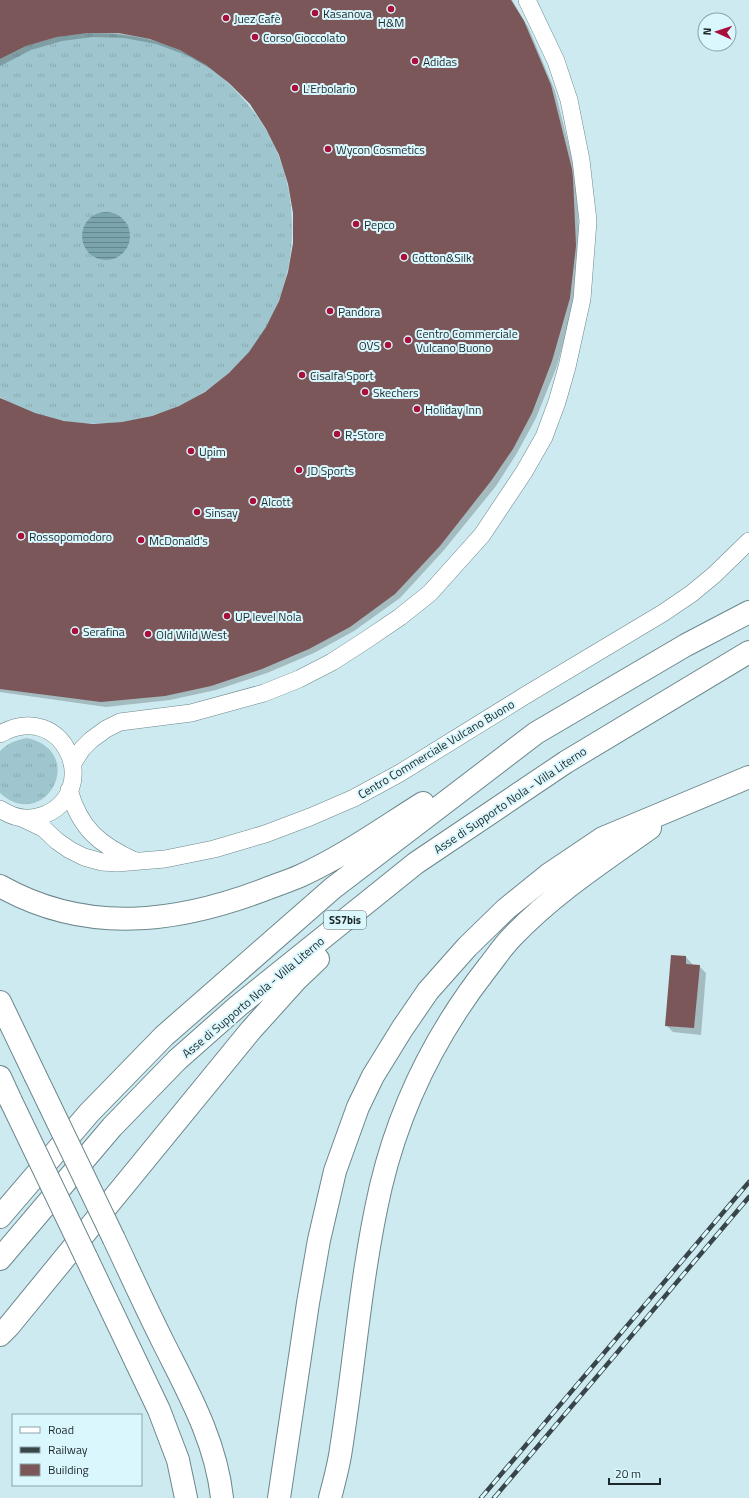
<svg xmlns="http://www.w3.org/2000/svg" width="749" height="1498" font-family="'Titillium Web',sans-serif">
  <defs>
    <pattern id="grass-tufts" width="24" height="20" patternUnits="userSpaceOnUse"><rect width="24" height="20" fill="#9fc6ce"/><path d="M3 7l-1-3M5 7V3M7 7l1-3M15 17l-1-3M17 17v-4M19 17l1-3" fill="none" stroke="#88aab1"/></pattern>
    <pattern id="water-rules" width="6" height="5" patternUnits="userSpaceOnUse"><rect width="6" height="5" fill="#7ba5ae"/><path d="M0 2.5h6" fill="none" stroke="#64868e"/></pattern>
  </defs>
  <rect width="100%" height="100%" fill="#cdeaf0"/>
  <path fill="url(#grass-tufts)" d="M88,33c32,0 63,4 92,17 32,15 59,40 79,69 60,87 37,216 -55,273 -21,14 -45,23 -70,28 -44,9 -96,1 -134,-23v-338l26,-13 31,-9z
    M27,738c62,14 18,96 -27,55v-42c8,-8 16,-11 27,-13z"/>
  <path fill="url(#water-rules)" d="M82 236a24 24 0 1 1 48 0a24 24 0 1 1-48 0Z"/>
  <path fill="#0003" d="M0,0h512l16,27 27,64 21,83 4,77 -6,52 -17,63 -21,52 -19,35 -21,33 -52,64 -44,48 -46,33 -40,22 -47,20 -51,17 -46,10 -64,7 -106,-15v-294l35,16 28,8 30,3 30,-2 29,-6 28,-10 26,-15 23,-18 21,-22 17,-24 13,-27 9,-28 5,-30v-30l-5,-29 -9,-29 -13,-27 -17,-24 -16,-17 -23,-18 -25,-14 -30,-11 -32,-6 -31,-1 -31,4 -31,9 -31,16z
    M686,957l7,8 6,1 7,7 -5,62 -28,-3 -7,-7z"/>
  <path fill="#7b5759" d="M0,0h511l13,21 27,64 21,84 1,9 3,68 -6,52 -18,63 -20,52 -19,36 -22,32 -51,65 -45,48 -45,33 -41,22 -47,20 -51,17 -46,10 -64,6 -101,-13v-291l35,15 29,8 29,3 29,-2 30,-6 27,-10 26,-14 24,-19 20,-21 17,-25 13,-26 9,-29 5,-29v-30l-5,-29 -9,-29 -13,-26 -16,-25 -21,-21 -23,-18 -26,-15 -30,-11 -31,-6h-31l-31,4 -31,9 -26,13z
    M671,955l15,1v8l14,1 -6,63 -29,-2z"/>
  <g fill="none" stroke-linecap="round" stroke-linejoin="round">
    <defs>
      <path id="street" d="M0,734c64,-36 103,57 44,81 -16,6 -31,3 -44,-6
        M73,763l9,-14 9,-9 15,-11 14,-7 71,-9 73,-20 35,-14 33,-17 34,-22 34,-23 30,-24 52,-58 42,-63 20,-35 13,-35 10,-35 15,-68 6,-78 -7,-61 -12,-60 -13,-39 -29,-61
        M69,790c11,39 31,55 66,71
        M22,818l21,10 14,13 13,9 14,7 18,5 15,1 48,-4 49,-10 51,-15 45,-17 44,-19 46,-25 126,-78 137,-82 28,-19 23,-19 35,-34"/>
      <path id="highway" d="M0,886c87,49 177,37 266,3 12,-5 23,-8 34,-13 44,-20 83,-48 123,-73
        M0,1002l35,73
        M0,1077l11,24
        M0,1217l89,-104 75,-77 169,-148 203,-155 150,-88 63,-33
        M114,1239c16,34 32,69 49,103 25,50 53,99 59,156
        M86,1257l73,153 19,50 8,38
        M0,1259l112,-132 65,-67 61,-54 178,-143 150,-101 183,-110
        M0,1335l9,-9 242,-296 46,-51 21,-20
        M279,1498l29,-195 11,-63 16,-69 23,-64 15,-31 29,-47 26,-38 39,-44 39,-38 42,-34 55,-37 146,-61
        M330,1498c4,-16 9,-33 11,-49 14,-88 20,-177 40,-263 19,-80 56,-154 107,-219 8,-10 15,-21 24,-30 41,-43 90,-75 138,-109"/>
    </defs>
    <use href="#street" stroke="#6c878c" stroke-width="18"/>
    <use href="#highway" stroke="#6c878c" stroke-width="24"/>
    <use href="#street" stroke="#fff" stroke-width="17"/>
    <use href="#highway" stroke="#fff" stroke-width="22"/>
    <defs>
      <path id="rail" d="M481,1498l268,-316
        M494,1498l255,-301"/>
    </defs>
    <use href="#rail" stroke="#384649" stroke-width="4.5"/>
    <use href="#rail" stroke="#daf7fd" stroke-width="3" stroke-dasharray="9" stroke-linecap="butt"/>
    <defs>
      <path id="highway-bridge" d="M35,1075l79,164
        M11,1101l75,156"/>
    </defs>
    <use href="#highway-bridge" stroke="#6c878c" stroke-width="24" stroke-linecap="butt"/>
    <use href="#highway-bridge" stroke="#fff" stroke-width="22"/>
  </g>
  <g fill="#a80f3a" stroke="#daf7fd" stroke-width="1.5">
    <circle cx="391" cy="9" r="4"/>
    <circle cx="315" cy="13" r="4"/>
    <circle cx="226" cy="18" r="4"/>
    <circle cx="255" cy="37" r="4"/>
    <circle cx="415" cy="61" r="4"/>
    <circle cx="295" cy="88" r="4"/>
    <circle cx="328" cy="149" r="4"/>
    <circle cx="356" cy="224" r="4"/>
    <circle cx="404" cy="257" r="4"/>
    <circle cx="330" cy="311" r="4"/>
    <circle cx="408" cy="340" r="4"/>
    <circle cx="388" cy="345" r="4"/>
    <circle cx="302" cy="375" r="4"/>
    <circle cx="365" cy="392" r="4"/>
    <circle cx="417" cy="409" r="4"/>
    <circle cx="337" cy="434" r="4"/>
    <circle cx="191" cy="451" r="4"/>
    <circle cx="299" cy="470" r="4"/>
    <circle cx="253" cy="501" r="4"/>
    <circle cx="197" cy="512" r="4"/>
    <circle cx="21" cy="536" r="4"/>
    <circle cx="141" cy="540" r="4"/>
    <circle cx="227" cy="616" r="4"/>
    <circle cx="75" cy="631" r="4"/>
    <circle cx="148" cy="634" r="4"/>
  </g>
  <g text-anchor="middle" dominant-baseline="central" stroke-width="4" stroke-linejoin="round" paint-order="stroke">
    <rect fill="#daf7fd" stroke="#566669" stroke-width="1" x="324" y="911" width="42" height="18" rx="3"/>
    <g font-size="11" font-weight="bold" fill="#1d282a">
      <text x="345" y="920">SS7bis</text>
    </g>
    <g font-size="12" fill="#1d282a" stroke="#daf7fd" text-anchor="start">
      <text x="323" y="13">Kasanova</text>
      <text x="234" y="18">Juez Cafè</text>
      <text x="391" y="22" text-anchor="middle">H&amp;M</text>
      <text x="263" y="37">Corso Cioccolato</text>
      <text x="423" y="61">Adidas</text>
      <text x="303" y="88">L'Erbolario</text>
      <text x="336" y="149">Wycon Cosmetics</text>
      <text x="364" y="224">Pepco</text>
      <text x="412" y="257">Cotton&amp;Silk</text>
      <text x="338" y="311">Pandora</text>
      <text x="416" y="333">Centro Commerciale<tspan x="416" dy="14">Vulcano Buono</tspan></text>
      <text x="380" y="345" text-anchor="end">OVS</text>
      <text x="310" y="375">Cisalfa Sport</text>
      <text x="373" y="392">Skechers</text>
      <text x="425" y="409">Holiday Inn</text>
      <text x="345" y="434">R-Store</text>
      <text x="199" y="451">Upim</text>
      <text x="307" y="470">JD Sports</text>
      <text x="261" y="501">Alcott</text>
      <text x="205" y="512">Sinsay</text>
      <text x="29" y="536">Rossopomodoro</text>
      <text x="149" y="540">McDonald's</text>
      <text x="235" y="616">UP level Nola</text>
      <text x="83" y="631">Serafina</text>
      <text x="156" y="634">Old Wild West</text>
    </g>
    <g font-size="12" fill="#1d282a" stroke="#daf7fd">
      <text transform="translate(436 749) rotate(-31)">Centro Commerciale Vulcano Buono</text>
      <text transform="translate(510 800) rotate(-34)">Asse di Supporto Nola - Villa Literno</text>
      <text transform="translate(253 997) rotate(-40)">Asse di Supporto Nola - Villa Literno</text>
    </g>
  </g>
  <rect x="12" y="1414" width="130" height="72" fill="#daf7fd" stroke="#8ea4a9"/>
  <rect x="20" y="1427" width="20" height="6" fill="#ffffff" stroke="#8ea4a9"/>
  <text x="48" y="1434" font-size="12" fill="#1d282a">Road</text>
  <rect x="20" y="1447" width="20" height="6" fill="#384649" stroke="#8ea4a9"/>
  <text x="48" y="1454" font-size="12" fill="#1d282a">Railway</text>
  <rect x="20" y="1464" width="20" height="12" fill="#7b5759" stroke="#8ea4a9"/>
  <text x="48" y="1474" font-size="12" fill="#1d282a">Building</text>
  <g transform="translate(717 32) rotate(273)"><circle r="19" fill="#daf7fd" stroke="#8ea4a9"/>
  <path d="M0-3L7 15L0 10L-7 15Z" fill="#a80f3a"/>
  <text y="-6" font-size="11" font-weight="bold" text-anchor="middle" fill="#1d282a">N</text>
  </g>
  <path d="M609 1478v6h51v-6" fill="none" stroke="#1d282a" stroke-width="2"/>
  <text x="615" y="1478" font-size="12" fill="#1d282a" stroke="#daf7fd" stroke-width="3" paint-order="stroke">20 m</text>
</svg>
